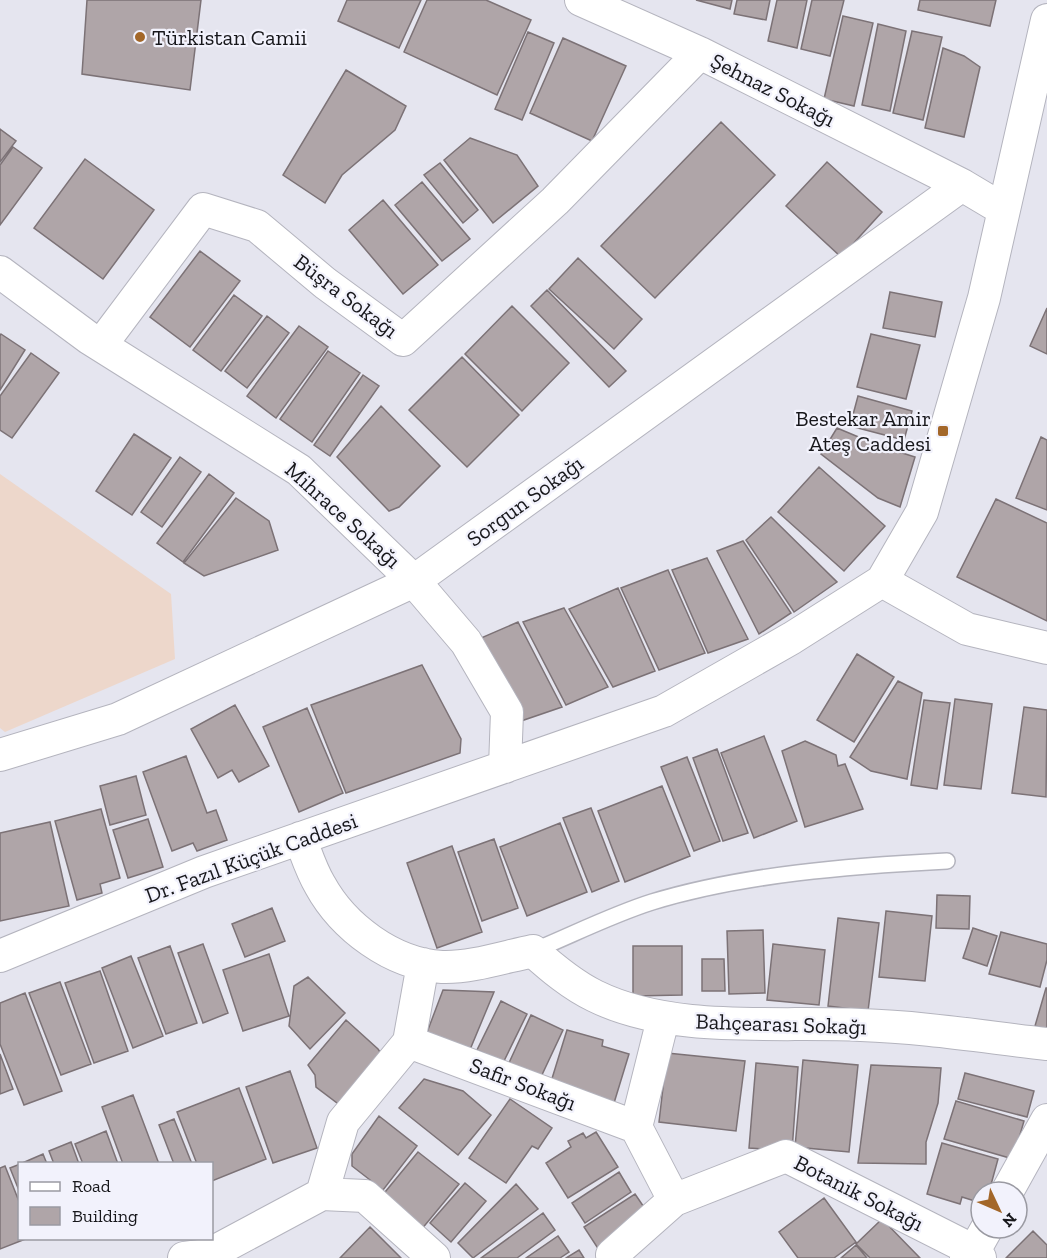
<svg xmlns="http://www.w3.org/2000/svg" width="1047" height="1258" font-family="'Zilla Slab',serif">
  <rect width="100%" height="100%" fill="#e5e5ef"/>
  <path fill="#edd7cb" d="M0,474l171,120 4,65 -170,73 -5,-4z"/>
  <path fill="#afa5a8" stroke="#7c7276" stroke-width="1.5" d="M87,0h114l-11,90 -108,-16z
    M347,0h74l-22,48 -61,-27z
    M427,0h59l45,20 -34,75 -93,-43z
    M696,0h36l-2,9z
    M737,0h33l-4,20 -32,-6z
    M777,0h30l-10,48 -29,-7z
    M812,0h32l-14,56 -29,-7z
    M920,0h76l-6,26 -72,-16z
    M843,16l30,7 -19,83 -30,-7z
    M878,24l28,7 -16,80 -28,-6z
    M912,31l30,6 -19,83 -30,-7z
    M528,32l26,11 -32,77 -27,-11z
    M563,38l63,28 -34,75 -62,-28z
    M943,48l21,8 16,11 -16,70 -39,-9z
    M346,70l60,36 -11,24 -53,45 -17,28 -42,-28z
    M721,122l54,53 -120,123 -54,-52z
    M0,129l16,12 -16,21z
    M470,138l47,17 21,31 -45,37 -49,-63z
    M13,147l29,21 -42,57v-60z
    M85,159l69,51 -51,69 -69,-51z
    M827,162l55,50 -41,45 -55,-51z
    M440,163l38,47 -15,13 -39,-48z
    M422,182l48,57 -28,22 -47,-56z
    M383,200l55,65 -35,29 -54,-64z
    M200,251l40,30 -50,66 -40,-30z
    M578,258l64,61 -28,30 -65,-60z
    M547,290l79,81 -17,16 -78,-81z
    M890,292l52,10 -7,35 -52,-9z
    M234,295l28,21 -41,55 -28,-21z
    M512,306l57,57 -47,48 -57,-57z
    M1047,308v46l-17,-8z
    M267,316l22,17 -42,55 -22,-17z
    M299,326l29,21 -52,71 -29,-22z
    M1,334l24,16 -25,40v-54z
    M871,334l49,11 -14,54 -49,-12z
    M328,351l32,22 -48,69 -32,-23z
    M31,353l28,20 -47,65 -12,-8v-34z
    M462,357l57,58 -52,52 -58,-57z
    M363,375l16,11 -49,70 -16,-11z
    M858,396l54,15 -8,29 -54,-14z
    M381,406l59,60 -41,41 -10,4 -52,-54z
    M837,428l43,18 35,11 -15,50 -22,-9 -57,-44z
    M134,434l37,24 -39,57 -36,-24z
    M1041,437l6,3v70l-31,-12z
    M180,457l21,15 -39,55 -21,-15z
    M819,467l66,59 -41,45 -66,-59z
    M209,474l25,19 -51,69 -26,-19z
    M236,498l33,23 9,29 -74,26 -20,-13z
    M996,499l51,24v98l-90,-44z
    M771,517l66,65 -43,30 -48,-72z
    M743,541l48,72 -32,21 -42,-83z
    M707,558l41,81 -40,14 -36,-83z
    M668,570l37,83 -46,17 -38,-82z
    M618,588l37,83 -42,16 -44,-78z
    M564,608l44,79 -42,18 -43,-83z
    M518,622l44,85 -41,14 -47,-80z
    M857,654l37,23 -40,65 -37,-22z
    M422,665l39,74 -1,14 -114,40 -35,-88z
    M898,681l24,12 -15,86 -36,-8 -21,-14z
    M955,699l37,5 -11,85 -37,-4z
    M924,700l26,3 -13,86 -26,-4z
    M235,705l34,61 -30,16 -7,-12 -14,8 -27,-49z
    M1024,707l23,3 -1,87 -34,-4z
    M307,708l36,85 -44,19 -36,-85z
    M764,736l33,85 -43,17 -33,-85z
    M805,741l31,14 2,11 7,-2 18,45 -58,18 -23,-76z
    M717,749l31,84 -25,8 -30,-83z
    M186,756l21,57 9,-3 11,30 -30,11 -4,-8 -21,8 -29,-79z
    M687,757l33,84 -26,10 -33,-84z
    M136,776l10,39 -36,10 -10,-39z
    M662,786l28,70 -65,26 -27,-71z
    M591,808l28,73 -27,11 -29,-74z
    M101,809l19,69 -20,6 2,9 -25,7 -22,-79z
    M148,819l15,48 -35,11 -15,-48z
    M50,822l19,84 -69,15v-88z
    M560,823l27,69 -60,24 -27,-69z
    M494,839l24,69 -36,13 -24,-69z
    M452,846l30,86 -45,16 -30,-85z
    M937,895l33,1 -1,33 -33,-1z
    M272,908l13,33 -40,16 -13,-33z
    M886,911l46,5 -7,65 -46,-4z
    M838,918l41,5 -11,88 -40,-5z
    M973,928l24,8 -10,30 -24,-8z
    M763,930l2,63 -36,1 -2,-63z
    M1001,932l46,12v16l-7,27 -51,-13z
    M203,944l25,69 -25,10 -25,-70z
    M773,944l52,6 -6,55 -52,-5z
    M170,946l27,77 -31,11 -28,-76z
    M633,946h49v49l-49,1z
    M269,954l20,62 -46,15 -20,-61z
    M131,956l32,80 -30,12 -31,-80z
    M702,959h22l1,32h-23z
    M100,971l28,80 -34,12 -29,-80z
    M308,977l37,36 -35,36 -21,-23 5,-40z
    M60,982l31,82 -30,11 -32,-82z
    M1046,988h1v41l-12,-3z
    M443,990l51,2 -25,60 -43,-17z
    M25,993l37,98 -38,14 -24,-61v-41z
    M501,1001l26,13 -24,49 -26,-13z
    M531,1015l32,15 -23,49 -32,-14z
    M346,1020l32,29 9,13 -42,47 -29,-22 -1,-12 -7,-10z
    M567,1030l36,10 -1,6 27,8 -15,49 -64,-18z
    M667,1053l78,8 -9,70 -77,-9z
    M0,1054l13,35 -13,5z
    M803,1060l55,5 -9,87 -54,-5z
    M756,1063l42,4 -6,84 -43,-3z
    M871,1065l70,3 -3,35 -12,39v22l-68,-1z
    M290,1071l27,77 -44,15 -27,-76z
    M965,1073l69,18 -7,26 -69,-18z
    M424,1079l39,12 28,24 -33,40 -59,-47z
    M239,1088l27,71 -54,22v-17h-15l-20,-52z
    M133,1095l26,69h-36l-21,-57z
    M510,1099l42,29 -14,21 -6,-3 -26,37 -37,-25z
    M956,1101l68,20 -11,38 -69,-20z
    M379,1116l38,30 -34,44 -31,-24v-12z
    M174,1119l18,45h-18l-15,-39z
    M106,1131l12,33h-35l-8,-20z
    M596,1132l22,35 -50,31 -22,-35 25,-16 -3,-6 15,-8 3,5z
    M71,1142l8,22h-25l-5,-13z
    M942,1143l56,16 -9,33h-8v11l-19,-6 -2,7 -33,-10z
    M418,1152l41,32 -38,46 -40,-33z
    M43,1154l4,10h-27z
    M20,1164v29l-10,-25z
    M5,1166l15,38v34h8l-28,11v-81z
    M619,1172l12,20 -46,31 -13,-20z
    M465,1183l21,18 -35,41 -21,-19z
    M516,1184l22,25 -65,49 -15,-15z
    M635,1194l15,22 -51,34 -15,-23z
    M824,1198l32,44 -22,16h-36l-19,-26z
    M543,1213l12,17 -38,28h-36z
    M882,1219l38,39h-50l-14,-14z
    M370,1227l31,31h-61z
    M1033,1231l14,14v13h-41z
    M558,1236l11,16 -9,6h-34z
    M856,1245l11,13h-26z
    M579,1250l5,8h-18z"/>
  <g fill="none" stroke-linecap="round" stroke-linejoin="round">
    <defs>
      <path id="service" d="M533,951c39,-16 78,-36 119,-49 92,-28 198,-36 295,-41"/>
      <path id="minor" d="M581,0l119,53 262,132
        M0,272l89,66 210,132 115,111 52,61 41,70 -2,55
        M101,345l102,-136 54,17 68,57 78,57 152,-139 145,-148
        M882,581l85,48 80,19
        M0,755l118,-36 296,-138 548,-396 42,25
        M300,838c6,15 11,32 20,47 23,42 72,79 122,82 29,1 62,-10 91,-16 19,17 39,34 62,45 77,38 182,25 266,29 62,2 124,12 186,19
        M0,956l204,-84 460,-161 128,-73 90,-57 40,-69 62,-214 63,-278
        M409,1042l227,85
        M1007,1192l40,-72
        M322,1194l21,-72 66,-80 14,-78
        M674,1200l112,-44 188,95 6,7
        M184,1258l24,-3 114,-61 43,2 69,62
        M613,1258l-1,-3 62,-55 -38,-73 27,-108
        M966,1258l8,-7 13,-23"/>
    </defs>
    <use href="#service" stroke="#b4b4be" stroke-width="18"/>
    <use href="#minor" stroke="#b4b4be" stroke-width="34"/>
    <use href="#service" stroke="#fff" stroke-width="15"/>
    <use href="#minor" stroke="#fff" stroke-width="32"/>
  </g>
  <g fill="#a36729" stroke="#f2f2fc" stroke-width="2">
    <circle cx="140" cy="37" r="6"/>
    <rect x="937" y="425" width="12" height="12" rx="3"/>
  </g>
  <g text-anchor="middle" dominant-baseline="central" stroke-width="4.5" stroke-linejoin="round" paint-order="stroke">
    <g font-size="22" fill="#17171b" stroke="#f2f2fc" text-anchor="start">
      <text x="152" y="37">Türkistan Camii</text>
      <text x="931" y="418" text-anchor="end">Bestekar Amir<tspan x="931" dy="25">Ateş Caddesi</tspan></text>
    </g>
    <g font-size="22" fill="#17171b" stroke="#f2f2fc">
      <text transform="translate(773 90) rotate(27)">Şehnaz Sokağı</text>
      <text transform="translate(346 296) rotate(37)">Büşra Sokağı</text>
      <text transform="translate(525 501) rotate(-36)">Sorgun Sokağı</text>
      <text transform="translate(343 515) rotate(42)">Mihrace Sokağı</text>
      <text transform="translate(251 858) rotate(-20)">Dr. Fazıl Küçük Caddesi</text>
      <text transform="translate(781 1024) rotate(2)">Bahçearası Sokağı</text>
      <text transform="translate(523 1084) rotate(21)">Safir Sokağı</text>
      <text transform="translate(859 1193) rotate(27)">Botanik Sokağı</text>
    </g>
  </g>
  <rect x="18" y="1162" width="195" height="78" fill="#f2f2fc" stroke="#9a9aa2" stroke-width="1.5"/>
  <rect x="30" y="1182" width="30" height="9" fill="#ffffff" stroke="#9a9aa2" stroke-width="1.5"/>
  <text x="72" y="1192" font-size="18" fill="#17171b">Road</text>
  <rect x="30" y="1207" width="30" height="18" fill="#afa5a8" stroke="#9a9aa2" stroke-width="1.5"/>
  <text x="72" y="1222" font-size="18" fill="#17171b">Building</text>
  <g transform="translate(999 1210) rotate(134)"><circle r="28" fill="#f2f2fc" stroke="#9a9aa2" stroke-width="1.5"/>
  <path d="M0-4.5L10 22L0 15L-10 22Z" fill="#a36729"/>
  <text y="-9" font-size="16" font-weight="bold" text-anchor="middle" fill="#17171b">N</text>
  </g>
</svg>
